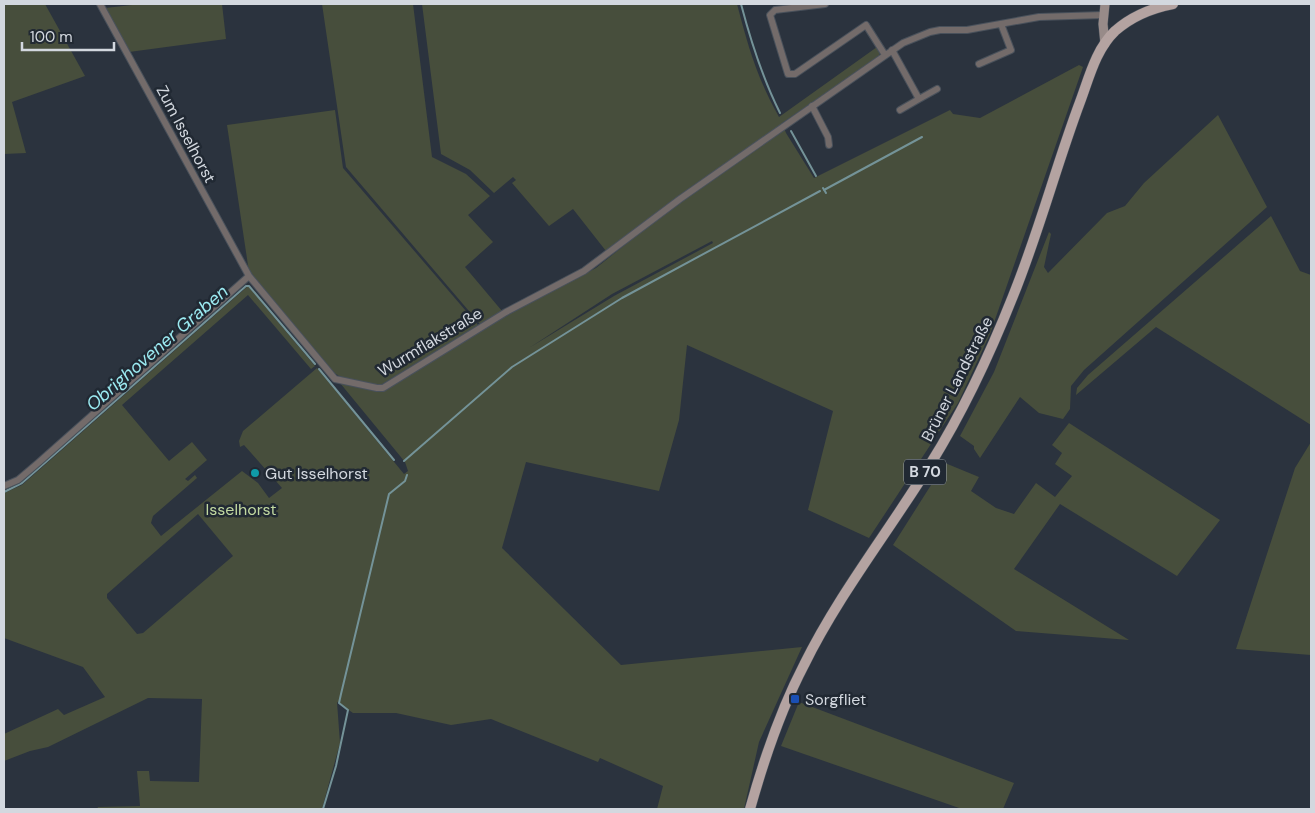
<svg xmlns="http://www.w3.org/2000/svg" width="1315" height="813" font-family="'DM Sans',sans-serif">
  <rect width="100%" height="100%" fill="#2b333e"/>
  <path fill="#474e3c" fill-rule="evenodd" d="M4,4h41l40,72 -73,26 14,51 -22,1z
    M141,4h81l4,35 -97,13 -24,-44z
    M322,4h91l19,153 34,17 24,22 -22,19 25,27 -28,25 37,44 -22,13 -134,-157z
    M422,4h315c11,42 20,74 42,113l98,-70 3,4 -1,6 -97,66 4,10 28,45 136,-68 3,4 27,4 99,-53 4,2 -93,267 -32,69 -89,135 -61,-28 25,-99 -146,-66 -8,75 -20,71 -133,-29 -24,86 119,117 181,-18 -43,95 -15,67h-87l6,-23 -63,-28 -2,4 -107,-43 -40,6 -55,-12h-43l-16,-11 3,41 -18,66h-225l1,-2 42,-1 -3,-35h12l1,10 49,1 3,-83 -54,-1 -100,49 -18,4 -26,10v-27l54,-25 6,6 41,-18 -22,-30 -79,-29v-145l18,-8 226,-199 67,80 -4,3 -63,-74 -126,110 47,56 23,-19 15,18 -22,19 3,2 7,-6 2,3 -44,38 -2,7 10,13 81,-65 16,12 11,15 13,-10 -38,-43 -4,2 -1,-6 4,-10 74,-63 87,106 4,-3 -3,-9 -65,-79 40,9 133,-81 83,-43 40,-32 -30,15 -33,-42 -24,17 -37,-43 4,-3 -3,-3 -19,16 -24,-23 -29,-16zM712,241l1,2 -99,53 -85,52 83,-54zM198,514l35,42 -90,77 -6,1 -30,-36v-4z
    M335,110l8,58 135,157 -99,61 -38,-9 -10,-6 -82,-99 -22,-147z
    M1218,115l49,92 -183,163 -13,16 -1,23 -7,10 -24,-6 -19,-16 -40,61 -6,-9v-3l-14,-10 34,-64 55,-140 2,2 -7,33 4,6 59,-60 18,-7 19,-23z
    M1271,216l29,55 11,4v150l-155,-98 -80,68 1,-7 11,-13z
    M1069,423l151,97 -43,56 -117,-72 -46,65 115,71 -113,-9 -123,-86 52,-82 34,14 -8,14 25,17 18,6 22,-31 19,14 17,-21 -17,-12 7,-11 -10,-8z
    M1311,442v213l-75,-6 59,-181z
    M799,702l215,81 -11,26h-41l-181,-63z"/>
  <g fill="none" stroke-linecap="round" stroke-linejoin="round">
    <path stroke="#749398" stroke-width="2" d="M741,4c10,38 21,73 39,109
      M791,131l25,45
      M823,188l3,5
      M824,190l98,-53
      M319,369l75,91
      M404,461l108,-94 110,-69 198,-107
      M4,492l18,-9 224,-197h3l66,78
      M323,809l13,-43 12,-56 -9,-7 2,-9 48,-200 16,-13 2,-6"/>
    <defs>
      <path id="street" d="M100,4l149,272
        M825,4l-50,6 -5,5 18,59h7l71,-49 19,30
        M892,50l27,49 -19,11
        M979,64l32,-14 -10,-26
        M919,99l18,-10
        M812,106l16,31 1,8
        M4,486l14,-6 20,-17 211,-187 86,103 42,9h6l123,-76 78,-41 96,-72 223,-156 27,-11 10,-2h27l72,-13 64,-2"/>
      <path id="secondary" d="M1105,4l-2,20 2,20"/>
      <path id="primary" d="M750,809c14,-50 30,-98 54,-144 35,-71 85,-134 127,-202 33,-53 59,-109 82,-167 26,-64 43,-130 67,-194 9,-24 16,-53 35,-71 17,-15 37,-23 58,-27"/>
    </defs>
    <use href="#street" stroke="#49515b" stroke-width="8"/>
    <use href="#secondary" stroke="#49515b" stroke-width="10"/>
    <use href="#primary" stroke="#49515b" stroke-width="11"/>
    <use href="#street" stroke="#736b6a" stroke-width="6"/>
    <use href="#secondary" stroke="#988b89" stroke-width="9"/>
    <use href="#primary" stroke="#b4a3a1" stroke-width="10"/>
  </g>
  <circle fill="#0f9aa8" stroke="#212933" stroke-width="2" cx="255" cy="473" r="5"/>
  <rect fill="#1a4fb4" stroke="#212933" stroke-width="2" x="790" y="694" width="10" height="10" rx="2.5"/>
  <g text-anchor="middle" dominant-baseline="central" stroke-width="5" stroke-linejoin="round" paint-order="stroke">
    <rect fill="#212933" stroke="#9ea4ab" stroke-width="1" x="904" y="459.5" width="42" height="25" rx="4"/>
    <g font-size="15" font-weight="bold" fill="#d3d8df">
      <text x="925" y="472">B 70</text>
    </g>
    <g font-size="16" fill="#d3d8df" stroke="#212933">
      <text transform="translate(186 134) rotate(62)">Zum Isselhorst</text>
      <text transform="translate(430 342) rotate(-31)">Wurmflakstraße</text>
      <text transform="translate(957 379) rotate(-63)">Brüner Landstraße</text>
    </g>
    <g font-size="16" fill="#d3d8df" stroke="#212933" text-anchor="start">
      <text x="265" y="473">Gut Isselhorst</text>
      <text x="805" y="699">Sorgfliet</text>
    </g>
    <g font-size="16" fill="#c1d8a0" stroke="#212933">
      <text x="241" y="509">Isselhorst</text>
    </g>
    <g font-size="18" font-style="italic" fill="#9beaf1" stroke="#212933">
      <text transform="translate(157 348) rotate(-41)">Obrighovener Graben</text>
    </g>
  </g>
  <rect width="1315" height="813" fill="none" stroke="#d3d8df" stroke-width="10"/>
  <path d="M22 42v8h92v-8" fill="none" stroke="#d3d8df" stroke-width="2.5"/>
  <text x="30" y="42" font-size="15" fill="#d3d8df" stroke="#212933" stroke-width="4" paint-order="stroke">100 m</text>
</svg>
